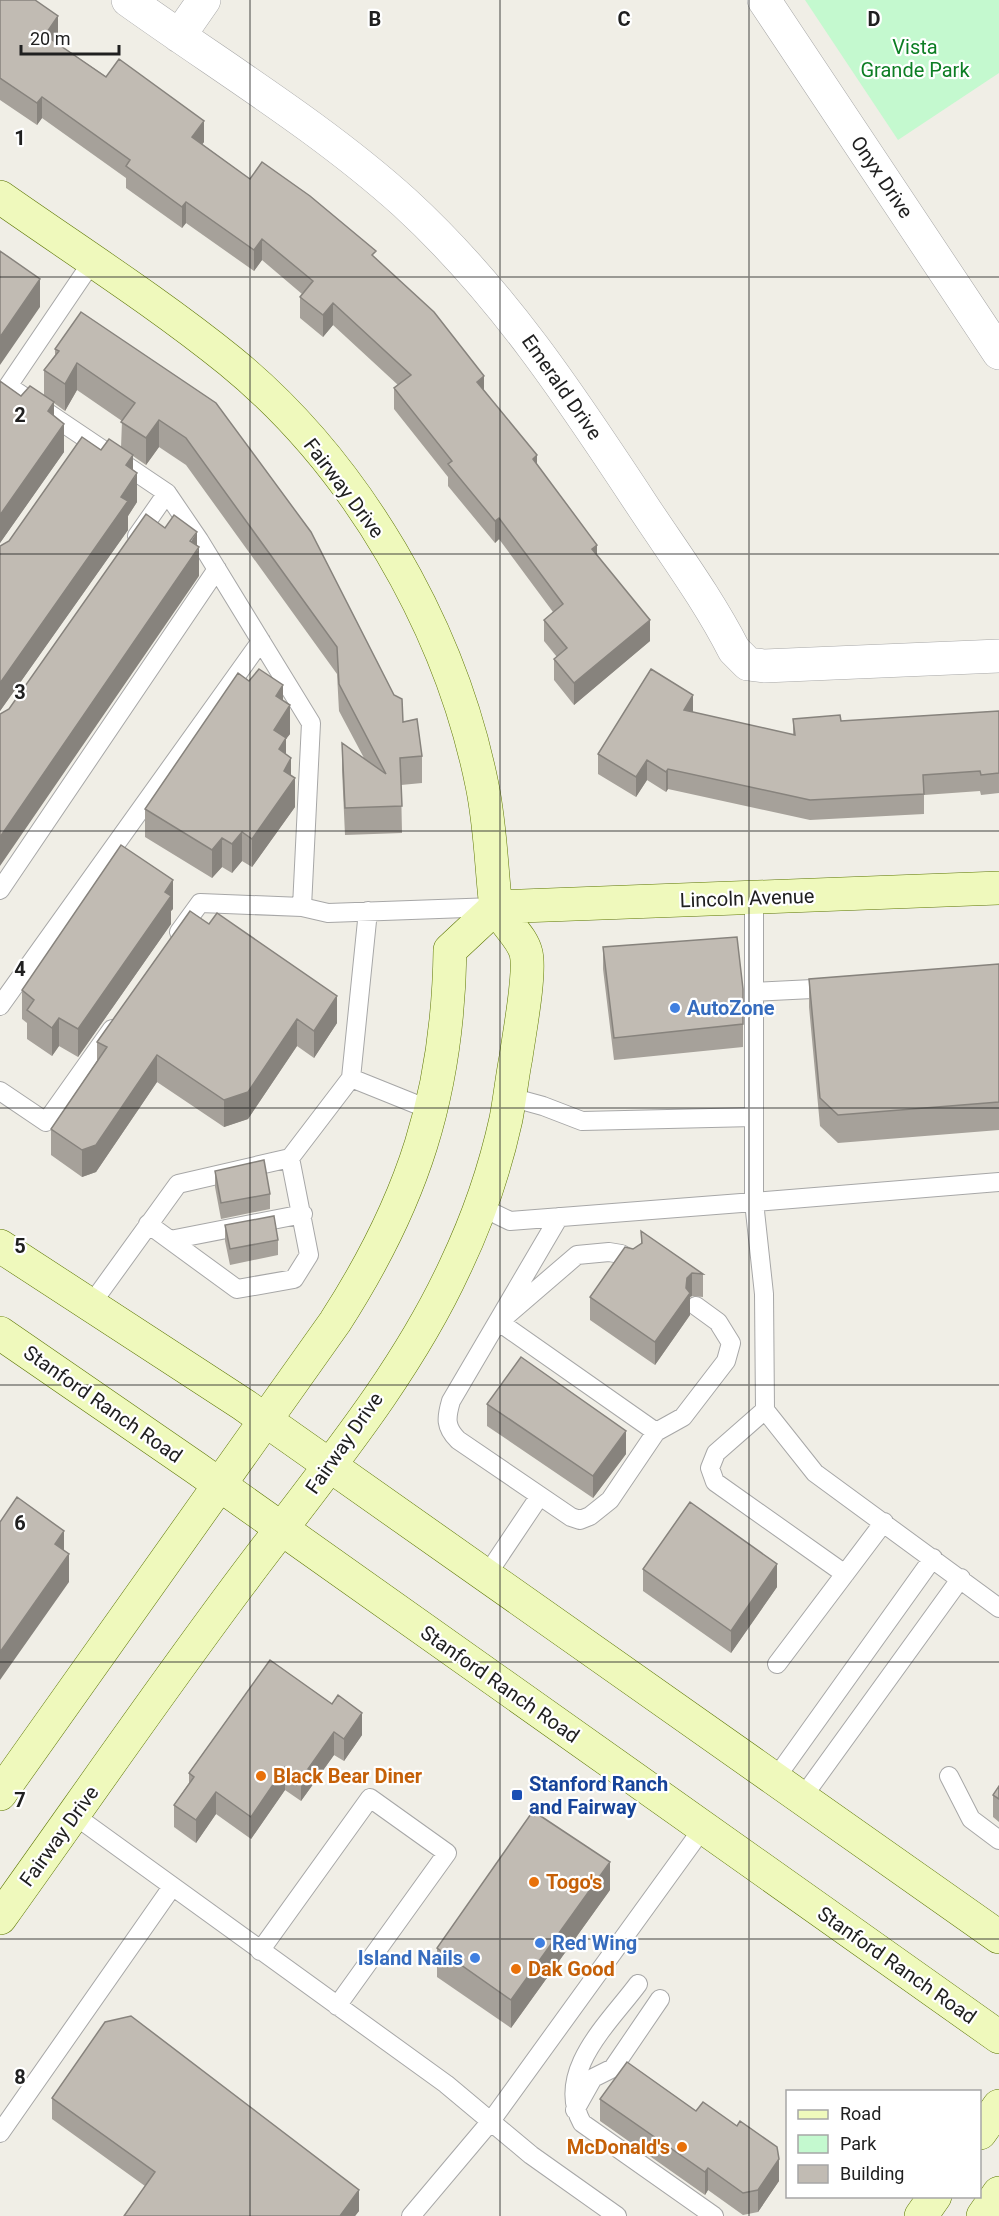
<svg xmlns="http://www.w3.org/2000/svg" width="999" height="2216" font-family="Roboto,sans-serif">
  <rect width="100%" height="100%" fill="#f0eee6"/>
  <path fill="#c4f9cf" d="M805,0h194v73l-101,67z"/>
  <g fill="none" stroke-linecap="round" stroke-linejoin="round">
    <defs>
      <path id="lane" d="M92,262l-84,124 159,107 32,47 112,183 -9,184 26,6 166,-6
        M137,536l30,-43
        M0,890l217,-321
        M754,898v304l245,-20
        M179,932l21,-29 102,4
        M754,992l79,-4
        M0,1006l261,-365
        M351,1078l82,33
        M0,1091l46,31 66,-93
        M510,1097l33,9 39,15 172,-4
        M479,1206l31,15 244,-19 10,92 1,116 50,63 184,135
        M559,1217l-108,184c-5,17 -6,26 7,39l113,77 9,3 10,-4 20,-16 46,-68 27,-15 43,-56 5,-18 -13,-21 -22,-16
        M148,1224l89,65 57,-10 15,-24 -19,-97
        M170,1240l133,-26
        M632,1260l-11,-6 -12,-2 -32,3 -78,67 157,110
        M92,1303l86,-119 112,-26 61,-80 17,-167
        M765,1410l-49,43 -6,15 5,14 130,92
        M486,1576l53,-79
        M777,1664l107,-142
        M949,1776l22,43 28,21
        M775,1779l158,-221
        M802,1798l159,-220
        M74,1815l372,269 85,71 86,61
        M260,1951l110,-153 77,55 -110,153
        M638,1984c-28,38 -84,88 -56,139l132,93
        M575,2110l18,-32 20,-10 47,-69
        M0,2133l172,-246
        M411,2216l80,-95 212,-293"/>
      <path id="street" d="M128,0c92,66 193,127 277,203 96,88 166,194 237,302 31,47 66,94 92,145l14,14 16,2 235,-10
        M764,0l235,353
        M179,36l25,-36"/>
      <path id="secondary" d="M0,197c77,54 157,105 230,164 126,103 220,265 252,424 8,38 9,76 13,114 3,21 26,34 31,54 5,19 -7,82 -10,104 -4,20 -6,41 -10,62 -11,50 -29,102 -51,148 -52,113 -137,212 -211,311 -84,112 -163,227 -244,340
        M496,907l503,-19
        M0,1246l244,159 755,532
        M0,1333l196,135 803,569
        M0,1794l335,-472c78,-121 113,-228 115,-372l46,-43
        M980,2133l19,-27
        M921,2216l14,-20
        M983,2216l16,-23"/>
    </defs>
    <use href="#lane" stroke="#a7a7a7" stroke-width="20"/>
    <use href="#street" stroke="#a7a7a7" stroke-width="34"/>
    <use href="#secondary" stroke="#5e7706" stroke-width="34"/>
    <use href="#lane" stroke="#fff" stroke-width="18"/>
    <use href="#street" stroke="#fff" stroke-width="33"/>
    <use href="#secondary" stroke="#eff9bc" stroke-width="33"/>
  </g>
  <path fill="#a6a19a" d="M0,0l58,38 -3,4 149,100 -2,2 48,35 126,80 108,132 53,74 60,90 53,86 -76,64 -20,-25v-21l3,-2 -13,-16v-21l9,-8 -54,-73 -4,4 -47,-57v-9l-54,-68v-21l4,-3 -65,-60 -10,12 -23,-19v-21l2,-3 -40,-34 -8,11 -68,-48 -4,5 -56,-40v-10l-84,-60 -5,7 -37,-25z
    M55,349l161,54 206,353v27l-21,2 1,48 -57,2 -3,-65v-27l22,15 -25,-47 -2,-37 -151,-209 -27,-18 -13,18 -13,-9v14l4,32 -9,14v14l-128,181v-165l9,-5 92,-91 20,-2 1,-27 -45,-31 -12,21 -11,-8v12l10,37 -64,91v-162l21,15 23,-1v-25l11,-15z
    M249,681l34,20 7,33 -4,5v16l5,21 4,31 -43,60 -10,-6 -10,12 -10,-6 -10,11 -67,-41v-28z
    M999,711v82l-18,2 -1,-4 -56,4v19l-114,6 -142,-31 -2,3 -19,-12 -11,17 -38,-23v-20l95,-42 100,23v-16l48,2z
    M173,909l-2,2v13l-93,133 -19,-11 -7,10 -25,-17v-16l-5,-4v-29z
    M190,911l147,112 -23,35 -17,-12 -49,73 -24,8 -67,-45 -61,90 -14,5 -31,-22v-26l46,-68v-19z
    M603,947l140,42v58l-129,13 -11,-91z
    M999,964v166l-161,13 -18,-17 -11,-119v-28z
    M215,1171l55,23v15l-49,10 -6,-32z
    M225,1225l53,15v15l-48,10 -5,-24z
    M641,1231l62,43v23l-11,-1 -2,1v18l-35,50 -65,-45v-23l43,-48 8,-5z
    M487,1404l139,50 -33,44 -106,-72z
    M643,1569l134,18 -46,66 -88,-62z
    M270,1660l92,75 -18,26 -10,-6 -33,46 -16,-11 -34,49 -35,-25 -20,29 -22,-16v-22l15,-22v-10z
    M999,1786v36l-6,-5v-22z
    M610,1890l-99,138 -74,-51v-29z
    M52,2098l307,113 -4,5h-231l21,-30 -93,-67z
    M600,2099l179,82 -21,31 -15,3 -35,-25 -3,5 -105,-74z"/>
  <path fill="#87837d" d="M58,16v22l-13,19v-22z
    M42,97v21l-5,7v-22z
    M204,121v21l-12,16v-21z
    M186,202v21l-4,5v-21z
    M262,239v21l-8,11v-21z
    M40,279v28l-40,58v-28z
    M333,303v22l-10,12v-22z
    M77,363v27l-12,21v-27z
    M484,376v21l-7,-15z
    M54,402v28l-6,-19z
    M159,420v27l-13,18v-27z
    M64,424v28l-64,91v-28z
    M133,455v25l4,-7v29l-9,14v14l-128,181v-28l121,-186 5,-32z
    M537,455v21l-4,-17z
    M499,518v21l-4,4v-22z
    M197,532v19l2,-4v29l-199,290v-29z
    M597,545v22l-5,-18z
    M650,620v21l-76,64v-22z
    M283,685v29l-7,-18z
    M693,695v20l-9,-5z
    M290,705v29l-4,5v28l-7,11 -5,-48z
    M291,758v26l4,-6v29l-43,60v-28l32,-68z
    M647,760v20l-11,17v-20z
    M668,769v20l-2,3v-20z
    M242,832v29l-10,12v-29z
    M222,838v29l-10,11v-28z
    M173,880v29l-2,2v13l-93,133v-28z
    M337,996v27l-23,35v-27z
    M59,1018v28l-7,10v-28z
    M297,1019v27l-49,73 -24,8v-27z
    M157,1055v27l-61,90 -14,5v-27z
    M692,1273v23l-2,1v18l-35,50v-23l31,-54 1,-10z
    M626,1431v23l-33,44v-22z
    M64,1531v28l-9,-15z
    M69,1554v28l-69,98v-28z
    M777,1564v23l-46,66v-22z
    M362,1713v22l-18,26v-22z
    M334,1732v23l-33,46v-22z
    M285,1767v23l-34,49v-22z
    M216,1792v22l-20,29v-23z
    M610,1862v28l-99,138v-28z
    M779,2159v22l-21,31v-22z
    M708,2168v22l-3,5v-23z
    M359,2190v21l-4,5h-15z"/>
  <path fill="#c1bbb3" stroke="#87837d" stroke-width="1.5" d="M0,0h35l23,16 -13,19 61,42 13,-18 85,62 -12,16 58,42 12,-17 48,34 66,55 -4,4 62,57 50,64 -7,6 60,73 -4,4 64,86 -5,4 58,71 -76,63 -20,-24 13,-11 -23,-28 19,-16 -64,-86 -4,3 -47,-57 4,-3 -58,-73 17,-13 -78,-72 -10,12 -23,-18 13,-16 -51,-42 -8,11 -68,-48 -4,5 -56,-41 4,-6 -88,-63 -5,6 -37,-25z
    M0,251l40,28 -40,58z
    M81,312l135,91 95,129 83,163 8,4 1,23 14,-3 5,37 -22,2 2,48 -57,2 -3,-65 44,31 -47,-90 -2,-37 -151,-209 -27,-18 -13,18 -25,-16 14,-19 -58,-40 -12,21 -21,-14 15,-19 -4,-2z
    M0,381l21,15 9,-10 24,16 -6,9 16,13 -64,91z
    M82,437l19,13 8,-11 24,16 -7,10 11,8 -16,24 7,4 -128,182v-137l9,-5z
    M146,514l19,14 9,-13 23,17 -7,9 9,6 -199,290v-123l9,-5z
    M259,669l24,16 -7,11 14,9 -16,25 12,8 -7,11 12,9 -7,13 11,7 -43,61 -10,-7 -10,12 -10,-6 -10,12 -67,-41 93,-136 11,8z
    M651,669l42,26 -9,15 111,25 -2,-16 47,-4 1,6 158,-10v62l-18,2 -1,-4 -57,4 1,19 -114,6 -142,-31 -2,3 -19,-12 -11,17 -38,-23z
    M121,845l52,35 -8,12 6,4 -93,133 -19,-11 -7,10 -25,-18 7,-10 -12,-10z
    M190,911l19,13 8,-11 120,83 -23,35 -17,-12 -49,73 -24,8 -67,-45 -61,90 -14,5 -31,-21 56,-82 -10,-5z
    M737,937l6,52v35l-129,14 -11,-91z
    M999,964v138l-161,13 -18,-17 -11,-119z
    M264,1160l6,34 -49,9 -6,-32z
    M274,1216l4,24 -48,9 -5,-24z
    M641,1231l62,43 -11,-1 -5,5 -1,10 4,5 -35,49 -65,-45 35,-50 8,2 9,-6z
    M521,1357l105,74 -33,45 -106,-72z
    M17,1497l47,34 -9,13 14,10 -69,98v-130z
    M690,1502l87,62 -46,67 -88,-62z
    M270,1660l62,44 6,-9 24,18 -18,26 -10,-7 -33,47 -16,-12 -34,50 -35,-25 -20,28 -22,-15 20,-28 -5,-4z
    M999,1786v13l-6,-4z
    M533,1811l77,51 -99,138 -74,-52z
    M131,2016l228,174 -19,26h-216l31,-44 -103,-74 53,-76z
    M627,2062l69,49 7,-9 34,24 3,-5 37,26 2,12 -21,31 -15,3 -35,-25 -3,4 -105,-73z"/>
  <path fill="none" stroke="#202020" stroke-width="1.5" stroke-opacity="0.55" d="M250,0v2216M500,0v2216M749,0v2216M0,277h999M0,554h999M0,831h999M0,1108h999M0,1385h999M0,1662h999M0,1939h999"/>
  <g fill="#3f7fe0" stroke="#fff" stroke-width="2">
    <circle cx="675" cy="1008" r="6"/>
    <circle cx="540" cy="1943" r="6"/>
    <circle cx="475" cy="1958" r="6"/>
  </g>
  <g fill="#e8710a" stroke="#fff" stroke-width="2">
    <circle cx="261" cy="1776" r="6"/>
    <circle cx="534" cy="1882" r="6"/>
    <circle cx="516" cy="1969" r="6"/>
    <circle cx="682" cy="2147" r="6"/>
  </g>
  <rect fill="#1a4fb4" stroke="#fff" stroke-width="2" x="511" y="1789" width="12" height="12" rx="3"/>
  <g text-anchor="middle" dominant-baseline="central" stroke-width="4.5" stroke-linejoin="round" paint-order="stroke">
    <g font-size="20" fill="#0d7e24" stroke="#fff">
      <text x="915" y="47">Vista<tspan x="915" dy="23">Grande Park</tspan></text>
    </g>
    <g font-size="20" fill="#202020" stroke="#fff">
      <text transform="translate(882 177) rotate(56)">Onyx Drive</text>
      <text transform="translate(562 387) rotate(55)">Emerald Drive</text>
      <text transform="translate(344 488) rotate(53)">Fairway Drive</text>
      <text transform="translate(747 898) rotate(-2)">Lincoln Avenue</text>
      <text transform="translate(103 1404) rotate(35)">Stanford Ranch Road</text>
      <text transform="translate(344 1443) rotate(-55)">Fairway Drive</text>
      <text transform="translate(500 1684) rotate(35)">Stanford Ranch Road</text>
      <text transform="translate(59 1836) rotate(-54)">Fairway Drive</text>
      <text transform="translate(897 1965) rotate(35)">Stanford Ranch Road</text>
    </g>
    <g font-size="20" font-weight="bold" fill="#366cbe" stroke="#fff" text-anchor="start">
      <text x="687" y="1008">AutoZone</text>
      <text x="552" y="1943">Red Wing</text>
      <text x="463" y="1958" text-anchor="end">Island Nails</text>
    </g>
    <g font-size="20" font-weight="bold" fill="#c56008" stroke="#fff" text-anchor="start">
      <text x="273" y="1776">Black Bear Diner</text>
      <text x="546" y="1882">Togo's</text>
      <text x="528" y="1969">Dak Good</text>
      <text x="670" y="2147" text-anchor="end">McDonald's</text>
    </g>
    <g font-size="20" font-weight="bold" fill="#164399" stroke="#fff" text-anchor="start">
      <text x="529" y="1784">Stanford Ranch<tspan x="529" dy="23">and Fairway</tspan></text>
    </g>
  </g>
  <g font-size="20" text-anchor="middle" font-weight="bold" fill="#202020" stroke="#fff" stroke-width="4.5" stroke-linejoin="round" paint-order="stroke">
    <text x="375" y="26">B</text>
    <text x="624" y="26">C</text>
    <text x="874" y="26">D</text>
    <text x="20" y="145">1</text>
    <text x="20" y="422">2</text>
    <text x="20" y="699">3</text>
    <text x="20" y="976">4</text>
    <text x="20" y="1253">5</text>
    <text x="20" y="1530">6</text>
    <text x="20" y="1807">7</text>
    <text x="20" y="2084">8</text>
  </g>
  <rect x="786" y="2090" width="195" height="108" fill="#ffffff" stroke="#a6a6a6" stroke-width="1.5"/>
  <rect x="798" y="2110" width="30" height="9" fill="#eff9bc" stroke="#a6a6a6" stroke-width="1.5"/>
  <text x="840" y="2120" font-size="18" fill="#202020">Road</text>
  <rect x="798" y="2135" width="30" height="18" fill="#c4f9cf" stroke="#a6a6a6" stroke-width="1.5"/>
  <text x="840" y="2150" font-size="18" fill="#202020">Park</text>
  <rect x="798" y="2165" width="30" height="18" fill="#c1bbb3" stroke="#a6a6a6" stroke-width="1.5"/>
  <text x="840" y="2180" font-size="18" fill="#202020">Building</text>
  <path d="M21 45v9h98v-9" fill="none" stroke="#202020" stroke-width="3"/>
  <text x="30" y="45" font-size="18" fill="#202020" stroke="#ffffff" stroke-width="4.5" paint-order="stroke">20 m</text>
</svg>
